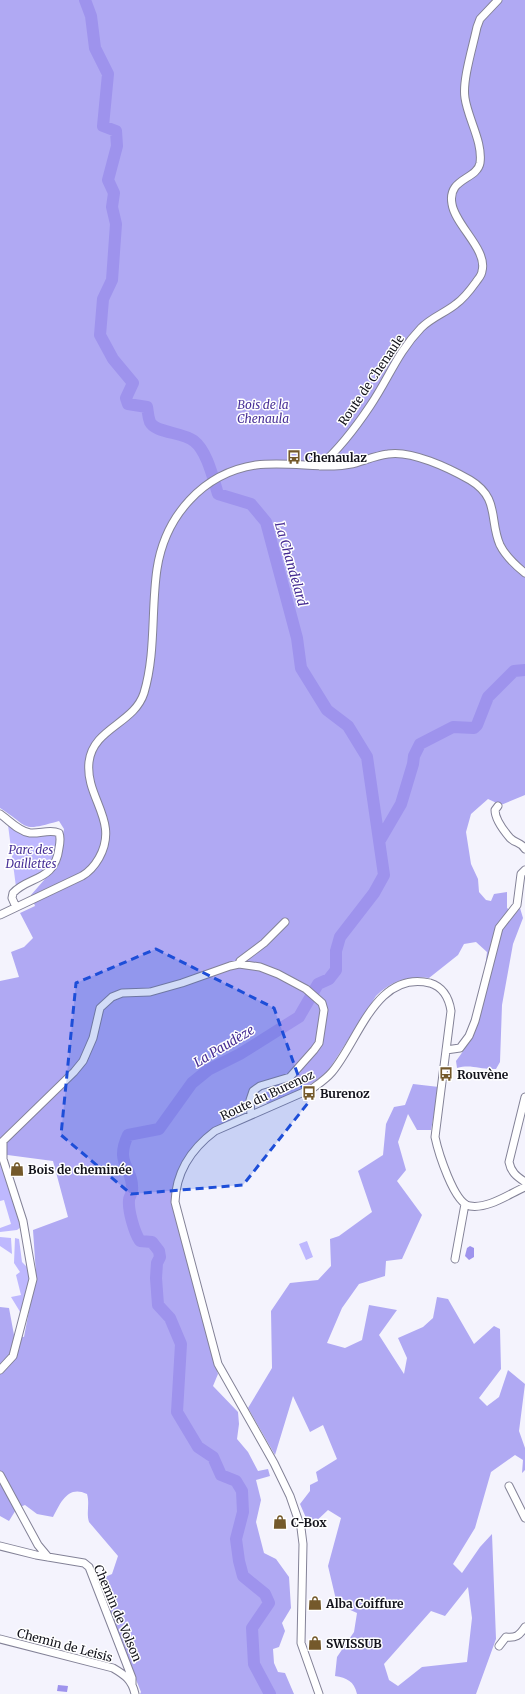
<svg xmlns="http://www.w3.org/2000/svg" width="525" height="1694" font-family="Merriweather,serif">
  <rect width="100%" height="100%" fill="#f4f3fd"/>
  <path fill="#beb8fe" d="M8,825c21,17 26,8 49,9 -2,37 -11,37 -41,53z
    M0,1162l20,56 1,9 -4,3 -17,2v-4l11,-4 -7,-24 -4,1z
    M0,1237l11,1 1,16 -12,-8z
    M15,1238l4,1 3,23 6,6 2,8 -8,39 -11,-18 10,-2 -5,-20 4,-3 -6,-9z
    M307,1241l6,16 -7,3 -7,-16z"/>
  <path fill="#b0a9f3" fill-rule="evenodd" d="M0,0h525v795l-24,10 -13,-6 -17,15 -5,18 5,32 7,15 1,13 7,8 5,1 3,-7 13,-2v16l8,6 5,-6 3,10 -10,26 -11,61 -2,57 -4,7c-16,1 -24,-5 -39,-1l-1,-7c25,-31 26,-70 31,-109l-11,-10 -12,2 -6,11 -29,23c-21,-2 -37,2 -53,18l-46,72c-16,19 -41,26 -62,36l-8,-8 16,-10 -3,-6c-26,1 -24,14 -32,33 -4,2 -6,4 -9,7 -4,5 -16,7 -22,11 -23,16 -38,44 -38,71l46,172 -5,12 25,26 1,12 -2,15 11,13 10,19 10,-2 2,7 -14,4 5,20 -5,22 8,31 12,6 13,18 2,31 -9,15 3,8 -6,16 -6,2 1,14 4,9 7,1 9,21h-154l1,-2 -45,-111 16,-7 6,-18 -29,-34c-3,-9 1,-18 -2,-28 -19,-9 -26,8 -34,23l-16,-3 -12,-9 -8,3 -8,13 -9,-5v-209l9,1 5,27 10,2 12,-63 -3,-44 35,-13 -15,-56 -53,-7v-173l19,-4 -8,-25 13,-5 9,-9 -13,-25 15,-7 -4,-11 27,-31 6,-35 -5,-8c-39,11 -28,7 -59,-13z
    M413,1084l26,3 -8,43h-14l-9,-16 -10,28 8,28 -9,11 25,34 -20,44 -16,2 -1,15 -26,8 -17,24 -15,35 18,5 17,-8 7,-35 28,5 -18,25 25,39 3,-16 -9,-20 25,-11 10,-9 4,-21 11,2 26,45 20,-18 6,3 1,40 -22,29 8,8 12,-9 9,-27 17,14 -6,47 6,17v22l-3,3 1,-13 -8,-5 -24,17 -16,56 -22,36 9,9 18,-26 12,-13 4,105 -20,55h-119c-3,-13 -10,-16 -22,-18l2,-19 17,-25 3,-19 -20,-9 -9,-38 13,-48 -13,-8 -18,17 -10,-23 10,-13v-6l8,-4 -2,-9 21,-13 -14,-34 -13,7 -17,-36 -18,59 -27,-47 24,-40 -1,-57 19,-28 28,-3 13,-14 -1,-27 9,-3 33,-24 -14,-41 25,-16 3,-31 8,-17 11,-2zM468,1587l4,31 -5,44 -45,5 -24,19 -9,-6 -5,-16 47,-53 14,5z"/>
  <path fill="#9e93ed" d="M470,1246l4,2v9l-5,3 -4,-4 2,-8z
    M58,1685l10,1 -1,6 -10,-1z"/>
  <g fill="none" stroke-linecap="round" stroke-linejoin="round">
    <path stroke="#9e93ed" stroke-width="12" d="M85,0l6,16 4,32 13,26 -5,52 13,5 1,15 -9,34 6,13 -2,14 4,17 -4,56 -9,19 -3,36 13,24 20,24 -7,15 2,6 19,3c1,5 1,10 3,15 5,11 33,10 44,19 13,10 19,37 24,53l33,10 15,18 31,116 4,30 26,42 21,16 19,31 17,118 -10,18 -34,44 -4,14v19l-7,9 -11,5 -19,33 -59,37 -32,16 -16,13 -33,46 -31,6c-14,30 6,32 4,56 0,3 -3,6 -3,9 -1,10 5,32 11,41l12,1 7,9 1,6 -3,6 -1,15 2,27 12,13 11,26 -4,68 21,35 15,10 8,18 15,6 6,10 1,21 -7,27 3,22 4,15 22,18 4,9 -17,25 2,36 16,30
      M380,840l21,-36 12,-40 1,-8 6,-12 33,-17 21,1 3,-3 11,-28 26,-26 11,-1"/>
    <defs>
      <path id="minor" d="M320,466c19,-17 36,-39 50,-60 19,-28 27,-53 51,-78 11,-11 24,-15 35,-24 7,-5 15,-15 20,-22 2,-3 6,-7 6,-11 6,-21 -27,-46 -30,-67 -5,-26 25,-24 28,-41 3,-21 -12,-44 -15,-65 -3,-17 8,-52 12,-71l3,-8 18,-19
        M498,806l-3,4c0,10 9,21 15,28 6,6 10,3 15,11
        M0,814c9,6 18,17 30,19 10,1 20,-4 29,0 2,5 1,10 0,15 -4,34 -31,28 -46,45l-1,5 4,9
        M0,915l82,-39c7,-4 13,-11 17,-18 21,-37 -14,-60 -10,-96 4,-34 45,-38 55,-69 12,-40 7,-84 13,-124 8,-53 46,-96 99,-104 25,-3 51,1 75,1 23,1 36,-9 57,-12 23,-4 61,14 82,26 30,18 19,40 30,65 6,12 15,20 25,28
        M239,964l1,-3 24,-18 21,-21
        M446,1050l14,-2 9,-12 6,-15 24,-93 18,-23 4,-31 4,-4
        M525,1097l-16,65c2,10 7,14 16,20
        M455,1259l10,-55
        M0,1370l13,-14 20,-77 -10,-58 -20,-62v-18l71,-69 9,-11 10,-23 7,-30 12,-11 10,-4 28,-1 32,-9 48,-17 9,-2 21,3 18,7 28,15 16,14 2,7 -5,33 -5,7 -24,27 -30,9 -7,5 -3,9 1,15
        M0,1475l38,70 10,12
        M509,1486l16,32
        M0,1546l36,9 48,8 5,4 43,111v6
        M0,1639l113,29c12,7 19,12 22,26
        M499,1646l7,-9c10,1 13,-1 19,-10
        M319,1694l-18,-51 2,-99 -2,-16 -11,-32 -16,-33 -56,-99 -43,-162c1,-30 16,-53 40,-71l98,-43c7,-5 13,-9 19,-16 27,-32 44,-102 98,-89 13,4 19,15 21,28l-16,126c3,14 19,67 35,69 18,3 39,-12 55,-19"/>
    </defs>
    <use href="#minor" stroke="#838297" stroke-width="9"/>
    <use href="#minor" stroke="#fff" stroke-width="7"/>
  </g>
  <path fill="#1d4ed8" fill-opacity="0.2" stroke="#1d4ed8" stroke-width="3" stroke-dasharray="8 5" stroke-linejoin="round" d="M156,949l118,59 34,95 -65,82 -112,9 -70,-59 15,-152z"/>
  <defs>
    <symbol id="bus-bare" viewBox="-9 -9 18 18"><path d="M-5-6H5V4H4V6H2V4H-2V6H-4V4H-5ZM-3.5-4V0h7V-4ZM-3.5 1.2v1.5H-2V1.2ZM2 1.2v1.5H3.5V1.2Z" fill="#74592b" stroke="#fff" stroke-width="2.5" paint-order="stroke"/></symbol>
    <symbol id="shop-bare" viewBox="-9 -9 18 18"><path d="M-5-2.5h2.3a2.7 3.5 0 0 1 5.4 0H5L5.5 6h-11ZM-1.5-2.5h3a1.5 2.3 0 0 0-3 0Z" fill="#74592b" stroke="#fff" stroke-width="2.5" paint-order="stroke"/></symbol>
  </defs>
  <g fill-rule="evenodd">
    <use href="#bus-bare" x="284" y="447" width="20" height="20"/>
    <use href="#bus-bare" x="436" y="1064" width="20" height="20"/>
    <use href="#bus-bare" x="299" y="1083" width="20" height="20"/>
    <use href="#shop-bare" x="7" y="1159" width="20" height="20"/>
    <use href="#shop-bare" x="270" y="1512" width="20" height="20"/>
    <use href="#shop-bare" x="305" y="1593" width="20" height="20"/>
    <use href="#shop-bare" x="305" y="1633" width="20" height="20"/>
  </g>
  <g text-anchor="middle" dominant-baseline="central" stroke-width="3" stroke-linejoin="round" paint-order="stroke">
    <g font-size="12" fill="#13131b" stroke="#fff">
      <text transform="translate(371 380) rotate(-56)">Route de Chenaule</text>
      <text transform="translate(267 1095) rotate(-25)">Route du Burenoz</text>
      <text transform="translate(118 1613) rotate(67)">Chemin de Volson</text>
      <text transform="translate(65 1645) rotate(15)">Chemin de Leisis</text>
    </g>
    <g font-size="12" font-style="italic" fill="#483097" stroke="#fff">
      <text x="263" y="404">Bois de la<tspan x="263" dy="14">Chenaula</tspan></text>
      <text x="31" y="849">Parc des<tspan x="31" dy="14">Daillettes</tspan></text>
    </g>
    <g font-size="12" font-weight="bold" fill="#13131b" stroke="#fff" text-anchor="start">
      <text x="305" y="457">Chenaulaz</text>
      <text x="457" y="1074">Rouvène</text>
      <text x="320" y="1093">Burenoz</text>
      <text x="28" y="1169">Bois de cheminée</text>
      <text x="291" y="1522">C-Box</text>
      <text x="326" y="1603">Alba Coiffure</text>
      <text x="326" y="1643">SWISSUB</text>
    </g>
    <g font-size="13" font-style="italic" fill="#452b92" stroke="#fff">
      <text transform="translate(291 564) rotate(74)">La Chandelard</text>
      <text transform="translate(224 1046) rotate(-31)">La Paudèze</text>
    </g>
  </g>
</svg>
